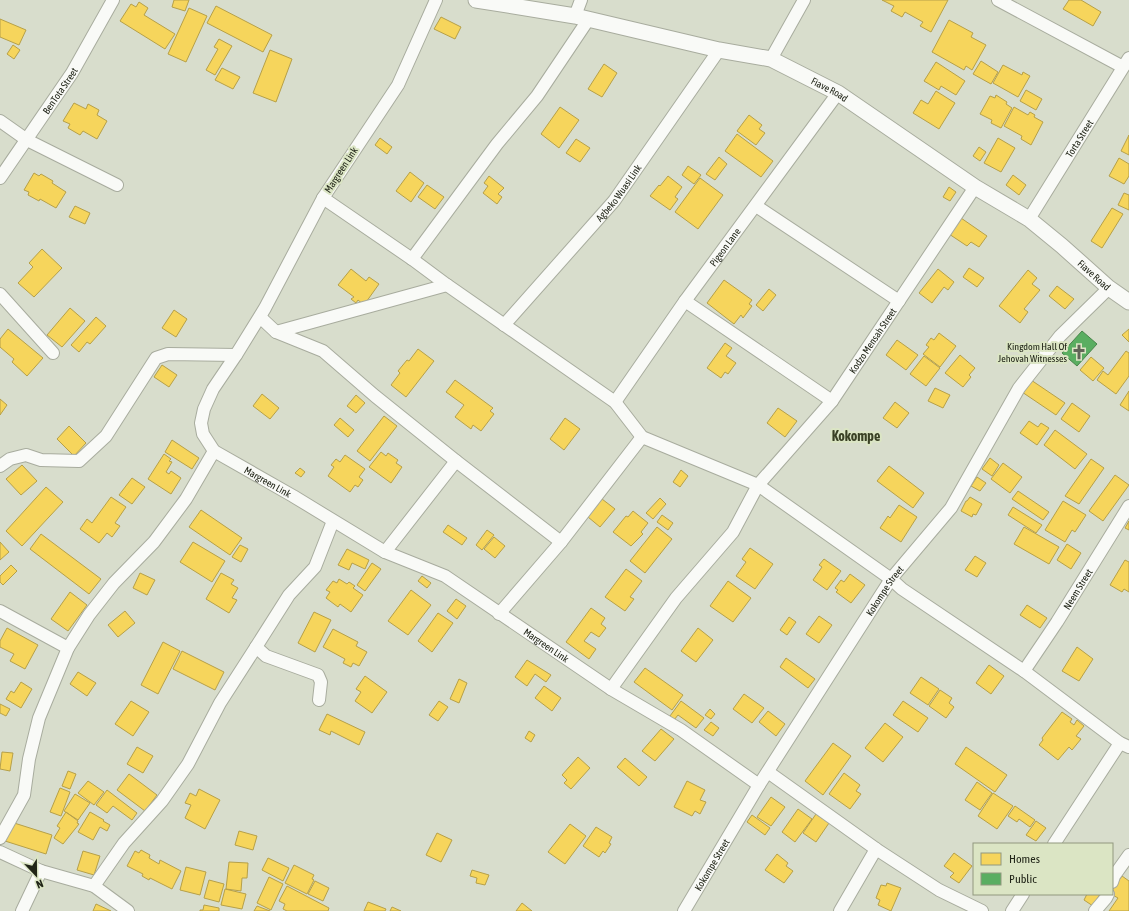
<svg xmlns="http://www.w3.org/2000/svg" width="1129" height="911" font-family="'Asap Condensed',sans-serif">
  <rect width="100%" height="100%" fill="#d8ddcc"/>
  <path fill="#f6d55c" stroke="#b6a048" d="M174,0h15l-4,11 -13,-4z
    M882,0h66l-17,32 -11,-6 3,-4 -18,-10 -3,5 -11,-6 3,-5z
    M1069,0h12l20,12 -8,14 -30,-17z
    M139,2l9,6 -4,7 31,19 -10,15 -45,-28 11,-17 5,3z
    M216,6l56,29 -9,17 -56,-29z
    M189,8l18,8 -21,46 -18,-8z
    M441,17l20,10 -6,12 -21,-10z
    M0,19l26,11 -7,15 -19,-8z
    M949,20l24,13 -2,4 15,8 -14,25 -6,-4 -2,4 -32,-18z
    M219,39l13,7 -17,29 -9,-5 12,-21 -4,-2z
    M13,45l7,5 -6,9 -7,-5z
    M270,50l22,9 -16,43 -23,-9z
    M981,61l17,11 -7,12 -18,-10z
    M936,62l29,19 -9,14 -15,-9 -2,4 -15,-9z
    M604,64l13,9 -15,24 -14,-8z
    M1003,65l19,10 1,-3 7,4 -12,21 -25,-14z
    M222,68l18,9 -7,12 -18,-9z
    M1026,90l16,9 -6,11 -16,-9z
    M936,91l19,12 -16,26 -26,-16 8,-13 7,4z
    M996,95l11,7 -1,2 6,4 -11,20 -10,-5 1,-3 -12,-6 10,-18 5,2z
    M74,103l12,6 2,-5 11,6 -2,5 10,6 -10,18 -14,-8 -3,4 -12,-7 2,-4 -7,-3z
    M560,107l19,13 -20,28 -18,-14z
    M1014,107l14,8 2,-3 5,3 -1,2 9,5 -12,23 -10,-6 1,-3 -18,-10z
    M749,115l13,10 -3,4 6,4 -9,12 -19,-14z
    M737,134l36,27 -12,16 -36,-26z
    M1129,135v20l-8,-4z
    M380,138l12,9 -5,7 -12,-9z
    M998,138l17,10 -14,24 -17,-9z
    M576,139l14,9 -10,14 -14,-9z
    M979,147l7,5 -6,9 -7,-5z
    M719,157l8,7 -12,16 -9,-6z
    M1119,158l10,6v12l-5,8 -15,-8z
    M688,166l13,9 -7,9 -12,-9z
    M410,172l14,11 -13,19 -15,-11z
    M34,173l5,3 2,-2 12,7 -1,2 14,9 -10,16 -16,-9 -1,2 -11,-6 1,-3 -5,-2z
    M1013,175l13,10 -7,10 -13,-10z
    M489,176l15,12 -6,6 4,3 -5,7 -14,-11 5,-7 -4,-3z
    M668,176l14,11 -7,10 3,2 -8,11 -20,-14 9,-11 1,1z
    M700,178l23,17 -25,34 -23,-17z
    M427,185l17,12 -9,12 -17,-12z
    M949,187l7,5 -6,9 -7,-4z
    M1124,193l5,2v15l-11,-5z
    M75,206l15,7 -5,11 -16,-7z
    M1112,208l11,6 -21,34 -11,-7z
    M961,218l26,18 -8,11 -8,-5 -4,4 -18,-12z
    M42,249l20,19 -28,29 -16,-14 15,-16 -4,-4z
    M969,268l15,10 -7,9 -14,-10z
    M351,269l15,12 3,-4 10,7 -15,21 -6,-5 -2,3 -5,-4 3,-2 -16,-12z
    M938,269l16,13 -6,8 -4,-3 -12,16 -13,-10z
    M1028,270l9,8 -5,6 8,6 -16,19 4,3 -8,11 -21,-17z
    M724,280l28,20 -3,4 3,2 -9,12 -2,-3 -7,9 -27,-21z
    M1057,286l17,13 -9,10 -16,-13z
    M769,289l7,6 -13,16 -7,-6z
    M70,308l15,13 -23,26 -15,-12z
    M174,310l13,9 -11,18 -14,-9z
    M96,317l10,9 -16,18 -3,-2 -8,10 -8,-7z
    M8,329l35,29 -16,18 -15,-14 2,-3 -14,-12v-8z
    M1129,329v13l-7,-7z
    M939,333l17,13 -16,21 -17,-13 6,-7 -3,-2 5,-7 3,2z
    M897,340l21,15 -12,15 -20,-15z
    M725,343l7,5 -6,8 10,7 -8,11 -3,-2 -4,6 -14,-10z
    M418,349l16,12 -28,36 -15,-12 9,-12 -2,-2 9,-11 2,1z
    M1126,351l3,2v23l-13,18 -19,-14 6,-9 5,4z
    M960,355l15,13 -6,7 2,2 -8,10 -18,-14z
    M924,356l16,12 -14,18 -16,-12z
    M1091,357l13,11 -11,13 -13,-11z
    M162,365l15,10 -8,12 -15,-10z
    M455,380l38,28 -3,3 4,3 -13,17 -8,-6 -2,4 -16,-12 9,-12 -18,-13z
    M1031,380l34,23 -9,12 -34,-23z
    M935,388l15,7 -7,13 -15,-7z
    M1129,391v20l-9,-6z
    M262,394l17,14 -9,11 -17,-13z
    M356,395l9,8 -9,10 -9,-7z
    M0,399l7,6 -7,10z
    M895,402l14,11 -12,15 -14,-10z
    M1072,403l18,13 -11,16 -18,-13z
    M778,408l19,13 -12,16 -18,-14z
    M384,416l13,10 -27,35 -13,-10z
    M340,418l14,12 -6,7 -14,-12z
    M565,418l15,11 -16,21 -14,-11z
    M1029,421l9,6 3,-4 8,5 -12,17 -17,-12z
    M69,426l17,17 -12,13 -17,-17z
    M1055,430l32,24 -12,15 -31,-24z
    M172,440l27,18 -7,11 -27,-17z
    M381,452l5,4 2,-3 10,7 -2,3 6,4 -11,16 -22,-16z
    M164,454l7,5 -2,2 3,1 -6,10 3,2 2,-3 10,7 -10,16 -23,-15z
    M345,455l20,14 -6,8 4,3 -5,7 -3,-2 -5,7 -22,-16 6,-9 -3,-2 5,-6 4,3z
    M990,458l9,7 -7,11 -10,-7z
    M1091,459l13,9 -25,36 -14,-8z
    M1003,463l19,14 -12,16 -19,-14z
    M22,465l15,16 -16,14 -15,-16z
    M889,466l35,27 -11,15 -36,-27z
    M300,468l5,4 -4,5 -6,-4z
    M681,470l7,6 -8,11 -7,-5z
    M1115,475l14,10 -26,36 -14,-10z
    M977,477l9,6 -6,8 -9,-5z
    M132,478l13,9 -13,17 -13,-9z
    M46,487l17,15 -41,44 -16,-15z
    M1018,491l31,21 -6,8 -31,-21z
    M111,497l15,10 -11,16 5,3 -8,11 -5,-4 -8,10 -19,-14 7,-10 5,4z
    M970,497l12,7 -6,11 -3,-1 -1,3 -11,-6 5,-10h1z
    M660,498l6,6 -13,15 -7,-6z
    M602,499l13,10 -15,18 -12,-10z
    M1063,501l23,14 -11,17 -3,-2 -7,12 -20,-12z
    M899,505l18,12 -16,25 -21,-14 8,-12 2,2z
    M1013,507l29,18 -6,8 -28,-18z
    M201,510l41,28 -12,17 -41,-28z
    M633,511l15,12 -7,9 2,2 -12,12 -18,-14 13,-16 2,1z
    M662,515l11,8 -5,7 -11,-8z
    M1129,521v9l-4,-2z
    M448,525l19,13 -5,7 -19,-13z
    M657,527l15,12 -27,34 -15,-12z
    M1024,527l35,20 -10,17 -35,-20z
    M487,530l7,5 -12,15 -6,-5z
    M41,534l60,45 -12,15 -59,-45z
    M494,537l11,9 -10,12 -11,-9z
    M0,542l9,10 -9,8z
    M193,542l32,19 -13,21 -32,-20z
    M1067,544l14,9 -10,16 -14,-9z
    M240,545l8,4 -7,13 -9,-5z
    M750,548l23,16 -18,25 -19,-13 10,-14 -4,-3z
    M347,549l22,11 -4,9 -13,-6 -3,7 -11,-5z
    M975,556l11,7 -9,14 -12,-7z
    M824,559l17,12 -14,19 -14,-10 9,-13 -3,-2z
    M1125,560l4,2v30l-5,-3 -2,3 -12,-7z
    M372,563l9,6 -16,22 -8,-6z
    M11,565l6,6 -14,14 -3,-3v-6z
    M626,569l16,12 -12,16 4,2 -9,12 -20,-14z
    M140,573l15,7 -8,15 -14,-7z
    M221,573l13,7 -3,4 7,4 -6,10 5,2 -8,13 -23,-14z
    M850,574l15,11 -14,18 -15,-11 2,-2 -3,-2 6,-8 3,2z
    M422,576l9,7 -4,5 -9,-7z
    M339,579l8,5 2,-2 6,4 -2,2 10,7 -12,17 -11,-8 -2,3 -12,-9 4,-6 -4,-2 7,-9 4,2z
    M728,581l23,17 -18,24 -23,-16z
    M411,590l20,15 -23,30 -20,-14z
    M70,592l17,13 -19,26 -17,-12z
    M456,599l10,7 -9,13 -10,-8z
    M1027,605l20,13 -7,10 -20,-13z
    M591,608l14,10 -4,6 5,4 -7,9 -8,-5 -7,9 12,8 -7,10 -23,-17z
    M125,611l10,12 -17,14 -10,-12z
    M314,612l17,8 -16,32 -17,-9z
    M438,613l15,10 -21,29 -14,-11z
    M819,616l13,9 -13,18 -13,-9z
    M789,617l7,5 -9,13 -7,-5z
    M7,628l31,17 -13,24 -15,-8 4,-7 -14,-7v-6z
    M698,628l15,12 -17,22 -15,-11z
    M333,629l25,13 -2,4 11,6 -8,14 -6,-3 -2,4 -8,-4 2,-4 -22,-12z
    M163,642l17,9 -22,43 -17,-9z
    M1077,647l16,12 -14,22 -17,-10z
    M182,651l42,21 -9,18 -42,-21z
    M786,658l29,21 -7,9 -28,-21z
    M527,660l24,15 -5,7 -11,-8 -8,12 -12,-9z
    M989,665l15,11 -13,18 -15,-11z
    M645,668l38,27 -11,15 -38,-28z
    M78,672l18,11 -9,13 -17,-12z
    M365,676l22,16 -15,21 -17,-12 6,-9 -5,-3z
    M921,677l18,12 -11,16 -18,-12z
    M459,679l8,4 -8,20 -9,-4z
    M21,682l11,7 -11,19 -15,-9 5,-8 3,2z
    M544,686l17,12 -9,13 -17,-13z
    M940,690l12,8 -3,5 5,4 -8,11 -17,-12z
    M744,694l20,14 -12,15 -19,-14z
    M131,701l18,11 -16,24 -18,-12z
    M439,701l9,6 -10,14 -9,-6z
    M681,701l23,17 -8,10 -18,-13 -4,5 -4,-4z
    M903,701l25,17 -10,14 -25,-17z
    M0,704l10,5 -4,7 -6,-3z
    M710,709l5,5 -4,5 -6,-4z
    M768,711l17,13 -9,12 -17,-14z
    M1062,712l10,7 -2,3 4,3 3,-5 7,6 -8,10 5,3 -9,11 -3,-3 -11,13 -19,-15 4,-5 -1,-2z
    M327,714l38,18 -6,13 -28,-14 -1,4 -11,-5z
    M711,722l8,6 -6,8 -9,-6z
    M885,723l18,14 -20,25 -18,-14z
    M661,729l13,10 -19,22 -13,-10z
    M529,731l6,4 -4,7 -6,-4z
    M833,743l18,13 -28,39 -18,-14z
    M137,747l16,9 -10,17 -16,-9z
    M966,747l41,28 -12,17 -40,-28z
    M2,752l11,1 -3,18 -10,-2z
    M578,757l12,11 -19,21 -7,-6 3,-3 -5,-5z
    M625,758l22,19 -8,9 -22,-19z
    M68,771l8,3 -6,15 -8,-3z
    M844,773l16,12 -4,6 5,3 -11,15 -21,-15z
    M129,774l28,21 -12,16 -28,-21z
    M88,781l16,11 -10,13 -16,-12z
    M687,781l18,9 -5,10 6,2 -6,12 -5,-3 -3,5 -18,-9z
    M977,782l15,11 -12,17 -15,-10z
    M60,788l10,4 -9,24 -11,-4z
    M199,789l21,11 -15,29 -20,-11 6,-13 -6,-2 5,-10 6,3z
    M107,790l30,23 -5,7 -19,-14 -6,7 -11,-8z
    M993,793l20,13 -16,23 -19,-13z
    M75,794l15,9 -12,17 -14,-9z
    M771,797l14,10 -14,19 -14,-9z
    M1015,806l20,14 -5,7 -11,-8 -2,3 -9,-6z
    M798,809l14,10 -17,23 -13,-10z
    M66,812l12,9 -1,2 2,1 -16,20 -9,-6 6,-10 -3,-2z
    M90,812l14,8 -1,1 7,4 -3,6 -7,-4 -7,13 -15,-8z
    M816,814l13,9 -13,19 -13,-9z
    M752,815l18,13 -5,7 -18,-13z
    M1036,821l10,7 -10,13 -10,-6z
    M11,822l41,13 -6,19 -41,-13z
    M570,824l16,12 -21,28 -17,-12z
    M596,827l16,10 -3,6 2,1 -6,9 -2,-2 -4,6 -16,-11z
    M239,831l18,5 -4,14 -18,-5z
    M437,833l15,7 -11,22 -15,-7z
    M141,850l9,5 -1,3 10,6 1,-4 21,11 -9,18 -22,-11 -1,2 -7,-4 1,-2 -16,-8 8,-15 4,2z
    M83,851l17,5 -6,19 -17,-5z
    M954,853l18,13 -13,17 -9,-6 4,-4 -10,-7z
    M777,854l11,9 -2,3 7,5 -9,12 -19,-13z
    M268,858l21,10 -6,13 -21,-11z
    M229,862l19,1 -1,15h-5l-1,13 -15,-2z
    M294,865l20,10 -2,4 2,1 -7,14 -22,-11z
    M186,867l20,5 -6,23 -20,-5z
    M472,870l17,5 -4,10 -9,-2 1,-5 -7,-2z
    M1122,876l7,5v30h-20l9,-13 -7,-4 1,-4z
    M269,877l14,7 -12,26 -14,-7z
    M209,880l15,4 -5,18 -15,-4z
    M315,881l14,7 -6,13 -15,-7z
    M887,883l14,5 -10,23 -13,-6 2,-5 -4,-2 5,-13 5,1z
    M287,886l42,22 -1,3h-41l-4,-2 2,-5 -6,-3z
    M225,889l21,5 -4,15 -21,-4z
    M1087,894h13l-7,12 -9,-6z
    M368,902l18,7 -1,2h-21z
    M522,903l10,8h-16z
    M96,904l15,7h-18z
    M204,905l15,3v3h-19v-1h3z
    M257,906l13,5h-16z
    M392,907l9,4h-11z"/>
  <path fill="#5aae61" stroke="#49854b" d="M1082,331l15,13 -20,22 -15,-13z"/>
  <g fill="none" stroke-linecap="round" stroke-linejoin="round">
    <defs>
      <g id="minor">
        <path id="s1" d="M436,0l-38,85 -75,113 -58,110 -29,47 -23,34 -9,20 -3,14 2,11 11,17 79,45 92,56 60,24 166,113 70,41 78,55"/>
        <path d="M998,0l125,67"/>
        <path d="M575,16l6,-16"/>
        <path d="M771,59l33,-59"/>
        <path d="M0,121l27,19 90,45"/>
        <path id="s2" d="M0,178l72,-105 41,-73"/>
        <path d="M323,198l89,61 35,26 168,117 27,35 116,48 133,94 11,10 122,82 96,72 9,4"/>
        <path d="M756,206l143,95"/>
        <path id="s3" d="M1029,219l100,-161"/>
        <path d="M412,259l85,-115 40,-48 51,-76"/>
        <path d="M0,294l53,59"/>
        <path d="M685,301l147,100"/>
        <path d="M260,317l16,15 47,19 52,45 81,65 105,81"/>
        <path id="s4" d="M504,325l110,-124 105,-151"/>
        <path d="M276,332l171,-47"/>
        <path id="s5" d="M615,402l70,-101 153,-208"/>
        <path d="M0,466l10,-7 16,-4 15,5 38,1 27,-25 50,-78 12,-4 68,1"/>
        <path d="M385,552l71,-91"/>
        <path d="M0,611l68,37"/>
        <path d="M499,614l62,-72 81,-105"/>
        <path d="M256,647l10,9 52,19 3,7 -2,18"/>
        <path id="s6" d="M1024,671l33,-49 72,-116"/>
        <path id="s7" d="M611,689l65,-91 57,-66 25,-47 74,-84 143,-214"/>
        <path d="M768,772l108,77 63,41 43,21"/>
        <path d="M0,838l24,-43 5,-36 10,-41 29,-70 21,-33 25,-32 40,-41 32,-43 28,-48"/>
        <path d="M1054,844l66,-101"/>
        <path d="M0,852l41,19 53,15 34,25"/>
        <path d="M1112,882l2,-6 15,-21"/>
        <path d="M94,886l30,-43 38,-42 26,-37 32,-61 36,-56 33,-52 26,-28 18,-46"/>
        <path d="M22,911l19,-40"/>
        <path id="s8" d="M684,911l75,-126 132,-206 60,-71 68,-120 41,-52 49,-48"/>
        <path d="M840,911l36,-62"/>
        <path d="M1012,911l11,-17"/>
        <path d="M1095,911l11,-13 2,-4"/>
      </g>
      <g id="tertiary">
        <path id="s9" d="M476,0l99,16 144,34 52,9 67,34 137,94 54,32 33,27 47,42 20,14"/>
      </g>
    </defs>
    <use href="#minor" stroke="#a8ac9e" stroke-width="14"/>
    <use href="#tertiary" stroke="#a8ac9e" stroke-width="17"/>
    <use href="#minor" stroke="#f9faf7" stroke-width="12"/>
    <use href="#tertiary" stroke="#f9faf7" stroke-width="15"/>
  </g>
  <defs>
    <symbol id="church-bare" viewBox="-9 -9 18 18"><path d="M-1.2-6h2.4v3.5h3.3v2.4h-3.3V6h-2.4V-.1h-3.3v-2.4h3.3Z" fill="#616557" stroke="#dbe5c4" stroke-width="2.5" paint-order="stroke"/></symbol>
  </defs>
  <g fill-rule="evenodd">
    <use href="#church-bare" x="1068" y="341" width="22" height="22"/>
  </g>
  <g text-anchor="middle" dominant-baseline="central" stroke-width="4" stroke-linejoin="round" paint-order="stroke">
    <g font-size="10" fill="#212518" stroke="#dbe5c4">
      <text stroke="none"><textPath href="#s9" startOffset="367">Fiave Road</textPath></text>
      <text stroke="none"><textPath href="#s2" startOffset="106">BenTota Street</textPath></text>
      <text stroke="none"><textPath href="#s3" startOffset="95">Torta Street</textPath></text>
      <text transform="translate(341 170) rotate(-57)">Margreen Link</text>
      <text stroke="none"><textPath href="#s4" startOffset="175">Agbeko Wuasi Link</textPath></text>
      <text stroke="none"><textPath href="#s5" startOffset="190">Pigeon Lane</textPath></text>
      <text stroke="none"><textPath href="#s9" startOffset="691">Fiave Road</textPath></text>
      <text stroke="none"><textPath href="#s7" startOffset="437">Kodzo Mensah Street</textPath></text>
      <text stroke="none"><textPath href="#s1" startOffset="579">Margreen Link</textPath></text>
      <text stroke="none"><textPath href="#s6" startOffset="98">Neem Street</textPath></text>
      <text stroke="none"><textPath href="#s8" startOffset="378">Kokompe Street</textPath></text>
      <text stroke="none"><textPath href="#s1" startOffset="903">Margreen Link</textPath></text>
      <text stroke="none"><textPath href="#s8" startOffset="54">Kokompe Street</textPath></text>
    </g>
    <g font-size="10" fill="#212518" stroke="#dbe5c4" text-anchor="end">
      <text x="1067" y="346">Kingdom Hall Of<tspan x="1067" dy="12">Jehovah Witnesses</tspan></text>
    </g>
    <g font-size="14" font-weight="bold" fill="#3a4125" stroke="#dbe5c4">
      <text x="856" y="436">Kokompe</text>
    </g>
  </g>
  <rect x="973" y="843" width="140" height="52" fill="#dbe5c4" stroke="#91987f"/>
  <rect x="981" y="853" width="20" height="12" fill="#f6d55c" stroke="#91987f"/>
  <text x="1009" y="863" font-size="12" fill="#212518">Homes</text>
  <rect x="981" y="873" width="20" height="12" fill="#5aae61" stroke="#91987f"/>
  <text x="1009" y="883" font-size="12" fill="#212518">Public</text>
  <g transform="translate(36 875) rotate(158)" stroke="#dbe5c4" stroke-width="3" paint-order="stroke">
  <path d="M0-3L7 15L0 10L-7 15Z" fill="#212518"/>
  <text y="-6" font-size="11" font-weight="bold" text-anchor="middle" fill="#212518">N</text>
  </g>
</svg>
